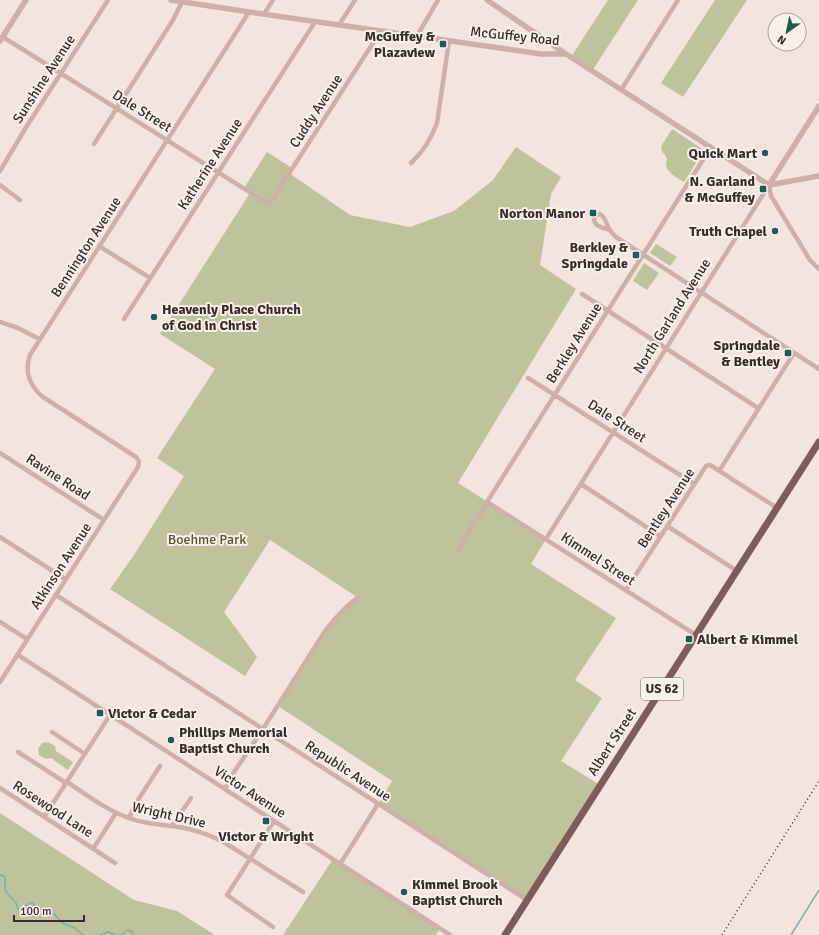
<svg xmlns="http://www.w3.org/2000/svg" width="819" height="935" font-family="Signika,sans-serif">
  <rect width="100%" height="100%" fill="#f3e4de"/>
  <path fill="#bfc39d" d="M608,0h30l-46,71 -21,-14z
    M715,0h32l-64,97 -22,-14z
    M672,129l32,21 -20,32 -10,-6 -7,-7 -1,-5 1,-6 -6,-8 1,-5z
    M516,147l45,30 -10,17 -11,71 36,24 -118,194 88,56 -15,25 85,54 -41,62 27,18 -41,63 39,24 -73,115 -149,-96 14,-23 -114,-75 47,-75 32,-34 -87,-57 -46,72 33,45 -12,19 -135,-87 24,-34 50,-79 -27,-18 58,-89 -55,-35 90,-141 -6,-5 23,-36 25,16 -3,5 61,42 60,12 44,-16 39,-31z
    M656,244l21,13 -7,9 -20,-13z
    M644,263l15,10 -12,17 -14,-9z
    M48,742l7,4 1,5 17,11 -5,8 -17,-12 -5,1 -7,-4 -1,-6 4,-6z
    M0,813l134,87 43,11 38,24h-215z
    M333,859l107,69 -4,7h-153z"/>
  <g fill="none" stroke-linecap="round" stroke-linejoin="round">
    <path stroke="#7cb1a7" stroke-width="1.5" d="M0,875l4,1 1,3v10l2,4 9,10 2,6 4,1 5,-5 3,-2h2l11,8 10,3 3,2 6,7 13,5 8,7
      M100,935l8,-3 8,3
      M118,935l4,-1 5,-4h3l4,5
      M791,935l28,-45"/>
    <path stroke="#ccb1a9" stroke-width="4.5" d="M264,14l9,-14
      M339,25l16,-25
      M417,36l21,-36
      M3,37l264,166h3l103,-160 6,-12
      M621,90l57,-90
      M94,144l79,-124 9,-18
      M411,163c12,-11 20,-24 26,-40l12,-82
      M0,171l25,-42 83,-129
      M0,185l20,15
      M769,185l2,11 31,51 8,13 9,9
      M610,230c-7,-2 -13,-3 -16,-9l1,-5 5,-2c6,4 6,9 9,15 2,3 5,6 7,8l203,132
      M99,246l51,32
      M582,294l176,114
      M124,319l191,-297
      M0,322l18,6 21,11
      M528,378l166,106
      M0,453l104,67
      M719,471l75,-118
      M581,484l79,52
      M487,502l209,133
      M667,526l70,45
      M0,537l65,42
      M546,539l223,-354
      M457,552l30,-50 224,-355
      M626,590l80,-124 4,-1 67,43
      M56,595l471,305
      M0,622l27,17
      M18,655l432,280
      M0,682l138,-215 1,-6 -3,-4 -93,-60c-13,-11 -19,-25 -13,-42l219,-343
      M52,732l33,22
      M18,752l48,31
      M67,782c20,13 39,28 62,36 17,7 36,6 55,10 13,2 25,7 38,13l81,51
      M0,788l115,75
      M225,789l7,-14 31,-46 62,-98c10,-13 20,-24 33,-34
      M44,817l66,-102
      M129,818l7,-15 24,-37
      M172,826l19,-28
      M93,849l23,-36
      M340,864l38,-60
      M273,927l-46,-32 47,-74"/>
    <path stroke="#ccb1a9" stroke-width="5.5" d="M171,0l78,12 292,42h25
      M487,0l79,54 203,131 50,-9
      M0,41l26,-41
      M769,185l50,-79"/>
    <path stroke="#7b5e5a" stroke-width="7" d="M505,935l314,-493"/>
    <path stroke="#392b29" stroke-width="1.5" stroke-dasharray="1 3" stroke-linecap="butt" d="M722,935l97,-154"/>
  </g>
  <g fill="#1e5c51" stroke="#faf0eb" stroke-width="1.5">
    <rect x="439" y="40" width="8" height="8" rx="2"/>
    <circle cx="765" cy="153" r="4"/>
    <rect x="759" y="185" width="8" height="8" rx="2"/>
    <rect x="589" y="209" width="8" height="8" rx="2"/>
    <circle cx="775" cy="231" r="4"/>
    <rect x="632" y="251" width="8" height="8" rx="2"/>
    <circle cx="154" cy="317" r="4"/>
    <rect x="784" y="349" width="8" height="8" rx="2"/>
    <rect x="685" y="635" width="8" height="8" rx="2"/>
    <rect x="96" y="709" width="8" height="8" rx="2"/>
    <circle cx="171" cy="740" r="4"/>
    <rect x="262" y="817" width="8" height="8" rx="2"/>
    <circle cx="404" cy="892" r="4"/>
  </g>
  <g text-anchor="middle" dominant-baseline="central" stroke-width="4" stroke-linejoin="round" paint-order="stroke">
    <rect fill="#faf0eb" stroke="#736663" stroke-width="1" x="641" y="678" width="42" height="22" rx="3"/>
    <g font-size="13" font-weight="bold" fill="#392b29">
      <text x="662" y="689">US 62</text>
    </g>
    <g font-size="14" font-weight="bold" fill="#392b29" stroke="#faf0eb" text-anchor="end">
      <text x="435" y="36">McGuffey &amp;<tspan x="435" dy="16">Plazaview</tspan></text>
      <text x="757" y="153">Quick Mart</text>
      <text x="755" y="181">N. Garland<tspan x="755" dy="16">&amp; McGuffey</tspan></text>
      <text x="585" y="213">Norton Manor</text>
      <text x="767" y="231">Truth Chapel</text>
      <text x="628" y="247">Berkley &amp;<tspan x="628" dy="16">Springdale</tspan></text>
      <text x="162" y="309" text-anchor="start">Heavenly Place Church<tspan x="162" dy="16">of God in Christ</tspan></text>
      <text x="780" y="345">Springdale<tspan x="780" dy="16">&amp; Bentley</tspan></text>
      <text x="697" y="639" text-anchor="start">Albert &amp; Kimmel</text>
      <text x="108" y="713" text-anchor="start">Victor &amp; Cedar</text>
      <text x="179" y="732" text-anchor="start">Phillips Memorial<tspan x="179" dy="16">Baptist Church</tspan></text>
      <text x="266" y="836" text-anchor="middle">Victor &amp; Wright</text>
      <text x="412" y="884" text-anchor="start">Kimmel Brook<tspan x="412" dy="16">Baptist Church</tspan></text>
    </g>
    <g font-size="14" fill="#392b29" stroke="#faf0eb">
      <text transform="translate(515 36) rotate(6)">McGuffey Road</text>
      <text transform="translate(44 79) rotate(-57)">Sunshine Avenue</text>
      <text transform="translate(142 111) rotate(32)">Dale Street</text>
      <text transform="translate(316 111) rotate(-57)">Cuddy Avenue</text>
      <text transform="translate(210 164) rotate(-57)">Katherine Avenue</text>
      <text transform="translate(86 247) rotate(-57)">Bennington Avenue</text>
      <text transform="translate(672 316) rotate(-58)">North Garland Avenue</text>
      <text transform="translate(574 343) rotate(-58)">Berkley Avenue</text>
      <text transform="translate(617 421) rotate(33)">Dale Street</text>
      <text transform="translate(58 477) rotate(33)">Ravine Road</text>
      <text transform="translate(666 508) rotate(-57)">Bentley Avenue</text>
      <text transform="translate(598 559) rotate(33)">Kimmel Street</text>
      <text transform="translate(61 566) rotate(-57)">Atkinson Avenue</text>
      <text transform="translate(612 742) rotate(-57)">Albert Street</text>
      <text transform="translate(348 771) rotate(33)">Republic Avenue</text>
      <text transform="translate(250 792) rotate(33)">Victor Avenue</text>
      <text transform="translate(53 809) rotate(33)">Rosewood Lane</text>
      <text transform="translate(169 815) rotate(13)">Wright Drive</text>
    </g>
    <g font-size="14" fill="#52582c" stroke="#faf0eb">
      <text x="207" y="539">Boehme Park</text>
    </g>
  </g>
  <g transform="translate(787 32) rotate(213)"><circle r="19" fill="#faf0eb" stroke="#ada19d"/>
  <path d="M0-3L7 15L0 10L-7 15Z" fill="#1e5c51"/>
  <text y="-6" font-size="11" font-weight="bold" text-anchor="middle" fill="#392b29">N</text>
  </g>
  <path d="M14 915v6h70v-6" fill="none" stroke="#392b29" stroke-width="2"/>
  <text x="20" y="915" font-size="12" fill="#392b29" stroke="#faf0eb" stroke-width="3" paint-order="stroke">100 m</text>
</svg>
